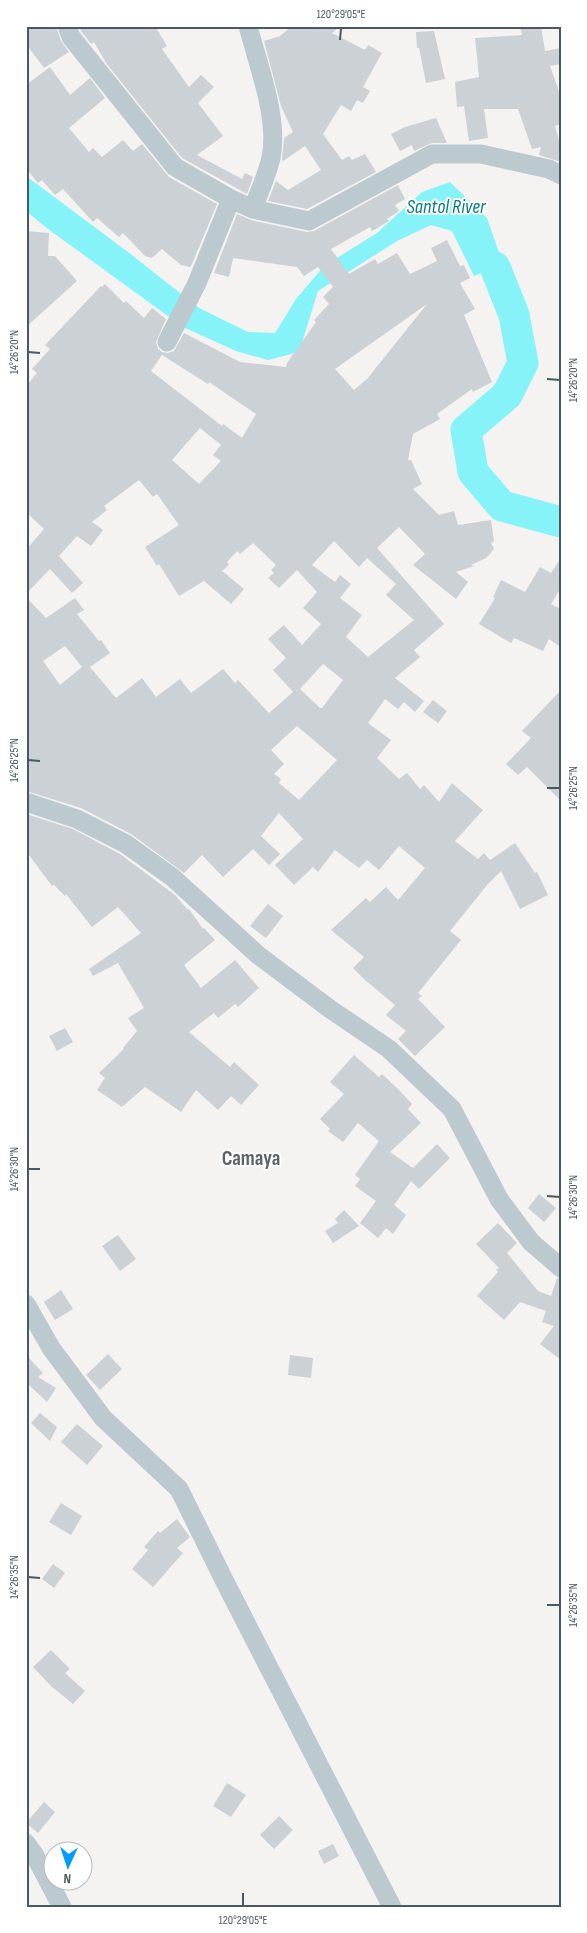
<svg xmlns="http://www.w3.org/2000/svg" width="587" height="1933" font-family="'Sofia Sans Condensed',sans-serif">
  <rect width="100%" height="100%" fill="#f5f2f2"/>
  <path fill="#85f3f7" d="M26,176l102,76 71,56 49,24 27,1 21,-34 28,-33 53,-33 45,-41 28,-10 37,36 16,46 -29,12 -22,-45 -21,-6 -34,16 -79,50 -19,61 -31,8 -32,-9 -53,-24 -135,-98 -22,-18z"/>
  <g fill="none" stroke-linecap="round" stroke-linejoin="round">
    <path stroke="#85f3f7" stroke-width="31" d="M495,267l19,48 9,48 -16,32 -41,35 7,42 29,34 59,16"/>
  </g>
  <path fill="#cbd1d5" fill-rule="evenodd" d="M26,26h30l5,15 8,11 -25,16 -18,-24z
    M79,26h76l12,20 -5,3 27,38 12,-12 13,12 -16,16 25,33 -26,19 45,24 3,-6 8,4 -6,17 -65,-36 -76,-95 -12,-21 -3,2 -10,-13z
    M292,26h49l-9,7 33,17 3,-5 14,8 -19,34 7,4 -7,12 -6,-3 -6,11 -10,-6 -18,29 19,26 7,-4 3,4 13,-6 11,18 -69,37 -39,-8 8,-20 12,9 33,-20 -16,-24 -22,15 -1,-2 2,-21 9,-6 -12,-26 -17,-65 16,-5z
    M520,26h21l4,25 16,-3v16l-11,2 11,31v27l-6,2 6,21v15l-22,-7 2,-8 -9,2 -14,-40h-34l4,29 -19,3 -5,-35 -7,1 -2,-25 24,-5 -4,-39 47,-3z
    M434,31l11,48 -19,4 -7,-35h-2l-1,-16z
    M50,67l20,28 20,-17 15,20 -36,30 20,24 4,-4 9,9 21,-17 10,11 9,-7 27,33 48,27 -25,60 -2,3 -9,-2 -19,-16 -10,9 -7,-2 -22,-23 -4,4 -22,-19 -4,4 -30,-33 -8,6 -13,-15 -4,3 -12,-15v-83z
    M436,118l11,25h-15l-18,8 -2,-6 -12,6 -9,-17 14,-7z
    M398,185l7,14 -10,6 4,6 -12,8 2,2 -17,10 -2,-4 -39,22 18,25 26,-15 3,5 19,-11 13,21 27,-13 -6,-13 16,-8 13,26 4,-1 6,13 -10,5 15,26 -11,6 28,67 -19,10 -1,-3 -35,25 3,5 -27,15 -5,26h3l11,24 -9,5 26,26 15,-4 4,14 33,-5 3,21 -3,2 3,6 -8,9 -15,7 3,1 -18,6 12,10 -12,17 -43,-34 12,-11 -26,-27 -22,21 67,76 -30,26 6,7 -25,21 29,23 -9,11 -11,-10 -6,7 -13,-10 -17,24 23,17 -14,18 22,21 8,-6 13,16 4,-4 15,17 13,-19 31,27 -28,31 23,18 6,-6 6,7 25,-17 20,30 2,-1 11,23 -28,14 -19,-38 -14,14 -37,46 11,9 -43,53 4,3 -4,3 27,28 -30,29 -17,-17 8,-8 -20,-16 9,-10 -30,-25 -12,-12 11,-11 -33,-27 35,-32 4,4 16,-15 12,13 27,-32 -26,-22 -20,24 -12,-10 -8,8 -24,-18 -17,22 -5,-5 -19,18 -19,-20 28,-26 -24,-26 -18,23 19,18 -11,11 -16,-16 -30,28 -21,-22 -18,18 -53,-39 -50,-26 -55,-17v-194l20,21 29,-20 9,12 -7,4 22,27 2,-1 9,13 -20,14 26,31 26,-20 14,19 24,-18 11,14 32,-24 12,14 3,-3 31,33 24,-21 -20,-22 13,-12 -18,-19 16,-14 18,20 19,-21 -18,-16 14,-16 -20,-22 -18,18 -11,-10 6,-5 -3,-3 5,-5 -23,-22 -13,11 -3,-3 -10,11 2,3 -7,6 22,18 -13,15 -27,-23 -25,15 -20,-32 -2,2 -12,-19 34,-22 -22,-31 -4,3 -14,-17 -35,26 3,4 -15,12 11,8 -12,16 -14,-10 -18,20 24,27 -11,10 -22,-24 -24,25v-44l18,-21 -18,-17v-126l11,-13 -5,-4 18,-20 -5,-4 56,-59 1,1 3,-3 19,19 2,-2 18,17 8,-10 14,11 -10,23 2,7 4,3 6,1 6,-2 10,-18 56,29 46,5 1,-4 29,-41 -2,-2 15,-16 -6,-7 10,-10 -15,-20 -14,9 -7,-9 -64,-9 -4,19 -15,-4 23,-59 14,6 56,12 7,-1zM427,304l-60,75 -13,11 -19,-21zM162,355l46,29 1,-2 47,32 -14,24 -19,-14 -1,2 -71,-55zM200,428l21,17 -8,10 8,6 -22,23 -27,-24zM334,541l25,26 8,-9 29,26 -10,11 28,25 -46,37 -22,-20 16,-22 -22,-17 11,-14 -11,-9 -5,7 -23,-17zM65,646l17,21 -22,18 -17,-24zM323,664l20,16 -21,28h-2l-20,-19zM297,726l40,34 -38,40 -20,-17 2,-4 -7,-5 10,-10 -13,-14z
    M26,231l23,2 -1,23h7l22,25 -51,46z
    M561,558v30l-10,16 10,5v38l-12,-8 -6,12 -29,-13 -3,5 -32,-19 16,-26 -2,-1 8,-17 24,12 15,-25 11,6z
    M561,690v111l-34,-34 -9,8 -12,-11 25,-26 -9,-7z
    M433,700l14,11 -9,12 -15,-11z
    M26,814l47,15 47,25 55,41 13,15 1,-1 14,20 1,-1 11,12 -31,25 17,23 34,-28 24,28 -21,19 -3,-3 -17,14 -4,-5 -25,19 41,35 4,-5 25,23 -18,20 -10,-9 -13,14 -22,-20 -15,22 -36,-25 -23,20 -25,-17 8,-12 -6,-5 25,-24 -1,-1 14,-17 -9,-13 16,-10 -26,-45 -25,13 -4,-7 52,-36 -23,-26 -26,20 -26,-33 -1,2 -11,-11 -2,1 -26,-35z
    M268,904l15,12 -17,22 -16,-12z
    M65,1028l8,14 -16,9 -8,-15z
    M354,1055l25,22 3,-3 18,17 12,13 -4,5 13,14 -31,29 23,16 24,-24 13,14 -31,31 -8,-8 -17,24 12,10 -13,19 -7,-6 -8,10 -18,-15 16,-22 -21,-15 5,-7 -5,-4 24,-34 -21,-18 -15,19 -15,-11 2,-2 -10,-10 24,-25 -14,-12z
    M539,1194l17,14 -12,14 -16,-14z
    M344,1210l15,16 -26,17 -8,-12 13,-8 -3,-4z
    M498,1223l19,20 -10,10 31,38 13,5 6,-18 4,1v81l-21,-16 14,-18 -12,-4 4,-11 -26,-9 -16,18 -27,-24 21,-24 -2,-2 3,-2 -23,-24z
    M118,1235l18,24 -16,12 -18,-25z
    M61,1290l12,19 -18,11 -11,-18z
    M108,1354l14,15 -22,21 -14,-15z
    M26,1355l17,18 -5,4 18,11 -9,14 -18,-17 -3,3z
    M290,1355l23,3 -2,20 -23,-3z
    M40,1413l17,14 -7,14 -19,-18z
    M77,1424l26,22 -16,19 -26,-23z
    M61,1503l21,13 -11,19 -22,-13z
    M177,1519l13,18 -13,11 6,5 -30,34 -21,-18 16,-19 -4,-3 14,-16 2,2z
    M53,1564l12,9 -11,15 -12,-9z
    M51,1650l19,19 -5,4 20,18 -12,13 -22,-18 -18,-19z
    M227,1783l19,12 -15,22 -18,-11z
    M44,1802l11,10 -17,21 -12,-10z
    M279,1816l14,14 -19,19 -14,-14z
    M333,1844l6,12 -15,8 -6,-13z"/>
  <g fill="none" stroke-linecap="round" stroke-linejoin="round">
    <path stroke="#bccad0" stroke-width="19" d="M67,26l4,11 104,130 56,32 22,10 56,12 123,-67h49l68,15 12,6
      M248,26c10,39 31,92 23,132 -4,17 -12,34 -18,51
      M167,342l30,-59 34,-84
      M26,802l51,17 49,25 46,33 86,78 72,54 59,40 63,60 47,90 32,43 30,26
      M26,1304l25,44 52,70 76,71 47,95 166,323
      M26,1843l8,11 28,53"/>
  </g>
  <path fill="none" stroke="#475a62" stroke-width="2" d="M340,40l1,-12M28,352l12,1M547,379l13,1M28,760l12,1M547,788h13M28,1169h12M547,1196l13,1M28,1577l12,1M547,1605h13M243,1906v-13"/>
  <g text-anchor="middle" dominant-baseline="central" stroke-width="4" stroke-linejoin="round" paint-order="stroke">
    <g font-size="20" font-style="italic" fill="#067c81" stroke="#fff">
      <text x="446" y="207">Santol River</text>
    </g>
    <g font-size="21" font-weight="bold" fill="#5d6468" stroke="#fff">
      <text x="251" y="1158">Camaya</text>
    </g>
  </g>
  <rect width="587" height="1933" fill="none" stroke="#ffffff" stroke-width="55"/>
  <g transform="translate(68 1866) rotate(183)"><circle r="24" fill="#ffffff" stroke="#b5bdc0"/>
  <path d="M0-4L9 19L0 12L-9 19Z" fill="#049cfc"/>
  <text y="-8" font-size="14" font-weight="bold" text-anchor="middle" fill="#475a62">N</text>
  </g>
  <rect x="28" y="28" width="532" height="1878" fill="none" stroke="#475a62" stroke-width="2"/>
  <g font-size="12" text-anchor="middle" fill="#475a62">
    <text x="341" y="18">120°29'05"E</text>
    <text transform="translate(14 352) rotate(-90)" y="4">14°26'20"N</text>
    <text transform="translate(573 380) rotate(-90)" y="4">14°26'20"N</text>
    <text transform="translate(14 760) rotate(-90)" y="4">14°26'25"N</text>
    <text transform="translate(573 788) rotate(-90)" y="4">14°26'25"N</text>
    <text transform="translate(14 1169) rotate(-90)" y="4">14°26'30"N</text>
    <text transform="translate(573 1197) rotate(-90)" y="4">14°26'30"N</text>
    <text transform="translate(14 1577) rotate(-90)" y="4">14°26'35"N</text>
    <text transform="translate(573 1605) rotate(-90)" y="4">14°26'35"N</text>
    <text x="243" y="1924">120°29'05"E</text>
  </g>
</svg>
